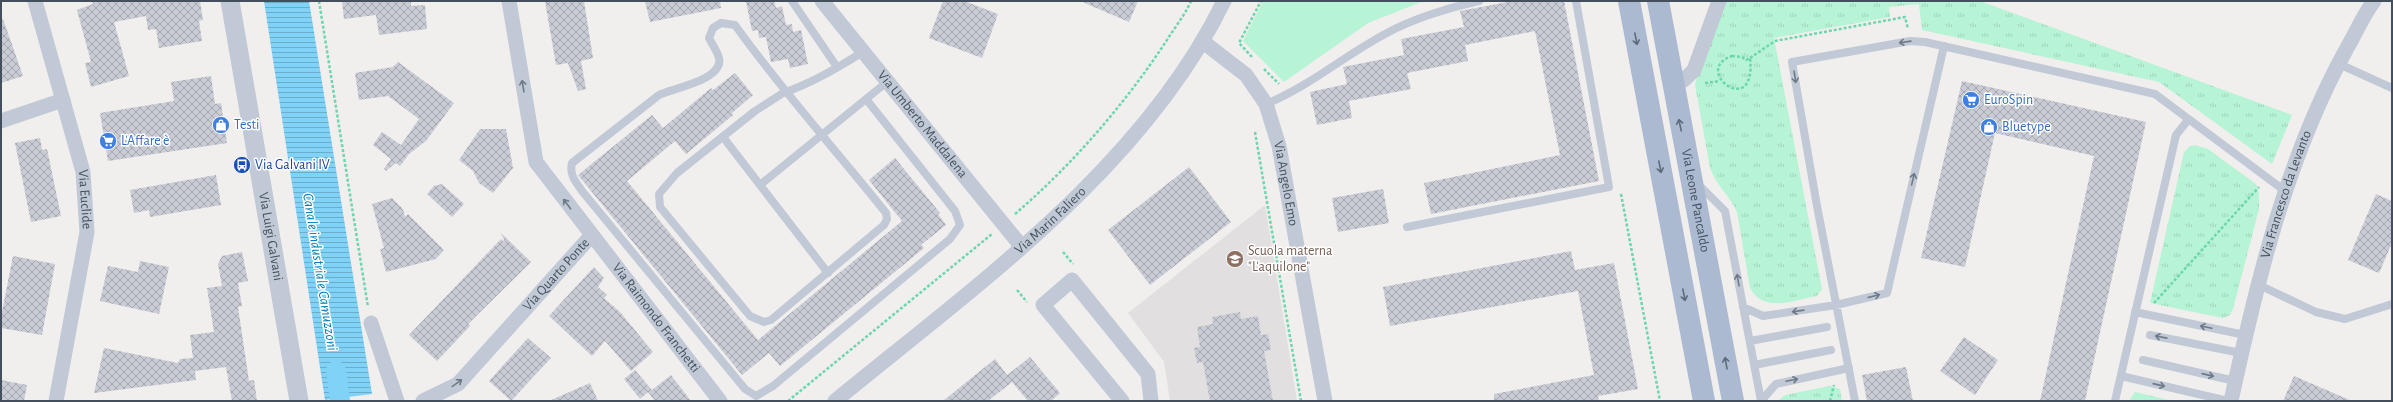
<svg xmlns="http://www.w3.org/2000/svg" width="2393" height="402" font-family="'Alegreya Sans',sans-serif">
  <defs>
    <pattern id="grass-tufts" width="24" height="20" patternUnits="userSpaceOnUse"><rect width="24" height="20" fill="#b7f4d5"/><path d="M3 7l-1-3M5 7V3M7 7l1-3M15 17l-1-3M17 17v-4M19 17l1-3" fill="none" stroke="#9fd3b9"/></pattern>
    <pattern id="water-rules" width="6" height="5" patternUnits="userSpaceOnUse"><rect width="6" height="5" fill="#80d2f6"/><path d="M0 2.5h6" fill="none" stroke="#6aadca"/></pattern>
    <pattern id="building-cross-hatch" width="8" height="8" patternUnits="userSpaceOnUse"><rect width="8" height="8" fill="#caccd5"/><path d="M0 0l8 8M0 8l8-8" fill="none" stroke="#a6a8b0"/></pattern>
  </defs>
  <rect width="100%" height="100%" fill="#f1eeee"/>
  <path fill="#e2dfe0" d="M1265,205l32,196h-127l-6,-39 -36,-49z"/>
  <path fill="url(#grass-tufts)" d="M1722,1h258l312,114 -20,49 -113,-82 -237,-52 -3,-26 -30,3 1,10 -116,21 48,251 -5,7c-24,4 -53,18 -67,-8l-13,-76c-7,-16 -21,-27 -27,-44l-15,-83 5,-23z
    M2195,145l13,4 48,35 3,9v16l-26,100 -3,6 -7,3 -73,-15 34,-151 5,-5z
    M1829,386l11,3 2,12h-64l7,-6z
    M2135,392l38,9h-44z"/>
  <path fill="#b7f4d5" d="M1263,1h161l-56,22 -84,59 -41,-41z"/>
  <path fill="url(#water-rules)" d="M264,1h45l63,393 -47,6z"/>
  <g fill="none" stroke-linecap="round" stroke-linejoin="round">
    <path stroke="#80d2f6" stroke-width="20" d="M336,371l4,30"/>
  </g>
  <path fill="url(#building-cross-hatch)" d="M92,1h108l3,19 -4,1 3,20 -43,7 -3,-19 -8,1 -2,-14 -32,6 15,54 -38,11 -6,-24 6,-1 -14,-52 16,-6z
    M342,1h69v5l14,-1 2,24 -48,6 -3,-20 -32,4z
    M545,1h39l9,57 -12,3 5,28 -8,2 -10,-28 -12,2z
    M645,1h75l1,7 -71,14z
    M746,1h28l2,7 6,-2 4,19 6,-1 1,8 8,-2 7,34 -18,4 -2,-9 -17,3 -5,-25 -7,1 -1,-8 -6,1z
    M943,1h21l34,13 -16,44 -53,-20z
    M1080,1h58l-9,21z
    M1513,1h51l35,180 -168,33 -7,-31 136,-28 -25,-124 -70,14 3,16 -61,12 4,16 -62,12 3,17 -35,7 -7,-33 37,-8 -4,-17 61,-12 -3,-16 63,-12 -4,-16z
    M1,19h2l20,57 -22,7z
    M398,62l56,41 -28,38 -17,13 -9,12 -4,-3 -10,8 -2,-2 7,-10 -18,-14 9,-13 19,13 18,-26 -31,-23 -29,4 -4,-27 38,-6z
    M735,73l18,22 -21,18 1,2 -47,39 -11,-13 -48,40 131,159 144,-119 -33,-41 26,-22 45,55 -2,1 8,11 -25,20 3,3 -144,118 -11,-13 -27,22 -164,-200 74,-60 11,13 48,-40 2,2z
    M211,76l4,28 6,-1 6,40 -119,18 -8,-48 74,-12 -3,-19z
    M1962,81l184,41 -61,279h-45l54,-245 -99,-23 -30,134 -44,-9z
    M480,129h26l7,39 -20,25 -14,-10 -6,-12 -14,-11z
    M40,138l2,12 5,-1 14,67 -30,6 -16,-79z
    M1189,167l42,55 -81,63 -42,-55z
    M216,175l5,30 -71,12 -1,-7 -15,3 -4,-23z
    M442,184l22,20 -12,13 -25,-23 7,-8z
    M1383,189l6,34 -51,9 -6,-34z
    M2376,194l16,7v42l-13,30 -31,-13z
    M392,198l11,11 2,8 3,-3 36,36 -8,9 -50,13 -6,-23 4,-1 -12,-44z
    M501,233l30,29 -63,62 2,2 -33,35 -28,-26 92,-96 4,3z
    M1571,251l4,19 39,-7 24,126 -40,7 1,5h-105v-7l100,-19 -16,-84 -188,35 -7,-39z
    M242,252l6,29 -10,2 4,23 -4,1 11,74 5,-1 3,21h-25l-6,-34 -31,4 1,9 -102,13 10,-45 74,15 2,-4 13,-1 -3,-23 24,-3 -7,-44 15,-2 -4,-22 4,-8z
    M13,256l42,8 -13,71 -41,-7v-11z
    M140,261l29,6 -10,47 -59,-13 8,-35 30,6z
    M594,267l10,11 -6,9 9,8 -3,3 16,14 33,40 -22,19 -26,-30 -13,15 -43,-40z
    M1240,312l1,7 17,-3 3,19 7,-1 3,16 -7,1 9,50h-63l-7,-39 -6,1 -3,-15 6,-1 -3,-20 16,-3 -1,-7z
    M1964,337l34,23 -23,35 -35,-24z
    M528,338l23,20 -40,43 -22,-20z
    M1030,357l30,36 -9,8h-23l-16,-19 -24,19h-45l52,-42 12,16z
    M1906,367l7,34h-46l-5,-26z
    M635,370l17,20 19,-15 20,26h-36l-7,-9 -8,7 -16,-20z
    M2294,376l58,25h-69z
    M1,380l26,5 -3,16h-23z
    M590,383l8,18h-49z"/>
  <g fill="none" stroke-linecap="round" stroke-linejoin="round">
    <path stroke="#6cd6ac" stroke-width="2.5" stroke-dasharray="3 2" stroke-linecap="butt" d="M319,1l49,306
      M1732,56l10,1 4,3 4,-2c7,63 -60,12 -18,-2z
      M1252,57l-13,-14 22,-42
      M1750,58l25,-17 130,-24 3,12
      M1264,69l15,15
      M1705,83l15,-2
      M1255,132l46,269
      M1621,194l39,207
      M1015,214c58,-50 110,-110 152,-174 8,-13 18,-25 24,-39
      M1063,252l10,12
      M1017,290l10,12
      M2154,303l105,-116
      M788,401l204,-167
      M1830,401l4,-16"/>
    <path stroke="#c0c9d5" stroke-width="8" d="M792,1l45,66
      M863,52c-26,16 -51,31 -80,41l-28,18 -78,62 -18,21 1,13 90,109 14,6 7,-2 113,-95 3,-6 -1,-6c-50,-63 -104,-122 -151,-188l-14,-2 -8,5 -4,10c3,6 8,13 10,20 5,22 -46,30 -60,37l-87,68c-3,12 4,19 10,28l163,198 11,7 17,-10 177,-147 10,-14 -5,-14 -89,-112
      M2339,64l53,24
      M1266,104c44,-18 79,-49 121,-71 25,-14 64,-26 92,-32
      M723,137l37,48 127,-103
      M1697,183l28,28 36,190
      M760,185l68,88
      M1407,227l202,-40 -33,-186
      M2259,285l57,27 29,7 47,-15
      M1743,307l20,9 73,-11 51,-12 57,-247
      M2135,312l110,23
      M2150,335l91,18
      M1750,341l77,-14
      M2143,360l92,21
      M1754,365l77,-15
      M2121,376l107,25
      M1761,401l15,-17 73,-16
      M1855,401l-38,-195 -25,-144 118,-21 15,1 230,52 130,97
      M2115,401l61,-266 12,-15"/>
    <g stroke="#c0c9d5" stroke-width="15">
      <path id="s1" d="M35,1l48,171 4,60 -31,169"/>
      <path id="s2" d="M509,1l27,161 184,239"/>
      <path id="s3" d="M822,1l200,246"/>
      <path id="s4" d="M1202,41l44,34 20,29 13,42 46,255"/>
      <path d="M1672,87l13,-8 9,-9 25,-69"/>
      <path d="M1,121l62,-21"/>
      <path d="M371,323l26,78"/>
      <path id="s5" d="M423,401l35,-17 133,-148"/>
      <path id="s6" d="M835,401c140,-115 308,-233 389,-400"/>
      <path d="M1122,401l-79,-96 29,-25 76,94 3,27"/>
      <path id="s7" d="M2231,401c26,-120 56,-245 116,-353 9,-15 16,-33 27,-47"/>
    </g>
    <path stroke="#c0c9d5" stroke-width="19" id="s8" d="M230,1l69,400"/>
    <g stroke="#abbad0" stroke-width="22">
      <path d="M1629,1l75,400"/>
      <path id="s9" d="M1658,1l75,400"/>
    </g>
  </g>
  <defs><path id="oneway-shaft" d="M-6 0H5M1.5-3L5.5 0L1.5 3" fill="none" stroke-width="1.6" stroke-linecap="round" stroke-linejoin="round"/></defs>
  <g stroke="#5e6a7a">
    <use href="#oneway-shaft" transform="translate(1636 39) rotate(79)"/>
    <use href="#oneway-shaft" transform="translate(1680 125) rotate(-102)"/>
    <use href="#oneway-shaft" transform="translate(1660 167) rotate(79)"/>
    <use href="#oneway-shaft" transform="translate(1684 295) rotate(79)"/>
    <use href="#oneway-shaft" transform="translate(1726 363) rotate(-100)"/>
  </g>
  <g stroke="#6f7a88">
    <use href="#oneway-shaft" transform="translate(1905 42) rotate(172)"/>
    <use href="#oneway-shaft" transform="translate(1795 77) rotate(81)"/>
    <use href="#oneway-shaft" transform="translate(523 86) rotate(-99)"/>
    <use href="#oneway-shaft" transform="translate(1913 179) rotate(-77)"/>
    <use href="#oneway-shaft" transform="translate(567 204) rotate(-127)"/>
    <use href="#oneway-shaft" transform="translate(1738 280) rotate(-100)"/>
    <use href="#oneway-shaft" transform="translate(1874 296) rotate(-14)"/>
    <use href="#oneway-shaft" transform="translate(1798 311) rotate(172)"/>
    <use href="#oneway-shaft" transform="translate(2206 327) rotate(-168)"/>
    <use href="#oneway-shaft" transform="translate(2161 337) rotate(-169)"/>
    <use href="#oneway-shaft" transform="translate(2208 375) rotate(13)"/>
    <use href="#oneway-shaft" transform="translate(1792 380) rotate(-12)"/>
    <use href="#oneway-shaft" transform="translate(457 383) rotate(-36)"/>
    <use href="#oneway-shaft" transform="translate(2159 385) rotate(13)"/>
  </g>
  <defs>
    <symbol id="supermarket-disc" viewBox="-11 -11 22 22"><circle r="9.5" fill="#3f7fe0" stroke="#fff"/><path d="M-6-5.5h2.5l.6 2H6L4.5 2H-2.5L-4.4-4H-6ZM-1.5 3.2a1.3 1.3 0 1 0 .1 0ZM3 3.2a1.3 1.3 0 1 0 .1 0Z" fill="#fff"/></symbol>
    <symbol id="shop-disc" viewBox="-11 -11 22 22"><circle r="9.5" fill="#3f7fe0" stroke="#fff"/><path d="M-5-2.5h2.3a2.7 3.5 0 0 1 5.4 0H5L5.5 6h-11ZM-1.5-2.5h3a1.5 2.3 0 0 0-3 0Z" fill="#fff"/></symbol>
    <symbol id="bus-disc" viewBox="-11 -11 22 22"><circle r="9.5" fill="#1a4fb4" stroke="#fff"/><path d="M-5-6H5V4H4V6H2V4H-2V6H-4V4H-5ZM-3.5-4V0h7V-4ZM-3.5 1.2v1.5H-2V1.2ZM2 1.2v1.5H3.5V1.2Z" fill="#fff"/></symbol>
    <symbol id="school-disc" viewBox="-11 -11 22 22"><circle r="9.5" fill="#8d6e63" stroke="#fff"/><path d="M0-5L7-2L0 1L-7-2ZM-4 1L0 2.5L4 1V4Q0 6-4 4Z" fill="#fff"/></symbol>
  </defs>
  <g fill-rule="evenodd">
    <use href="#supermarket-disc" x="1961" y="90" width="20" height="20"/>
    <use href="#shop-disc" x="211" y="115" width="20" height="20"/>
    <use href="#shop-disc" x="1979" y="117" width="20" height="20"/>
    <use href="#supermarket-disc" x="98" y="131" width="20" height="20"/>
    <use href="#bus-disc" x="232" y="155" width="20" height="20"/>
    <use href="#school-disc" x="1225" y="249" width="20" height="20"/>
  </g>
  <g text-anchor="middle" dominant-baseline="central" stroke-width="3" stroke-linejoin="round" paint-order="stroke">
    <g font-size="14" fill="#366cbe" stroke="#fff" text-anchor="start">
      <text x="1984" y="100">EuroSpin</text>
      <text x="234" y="125">Testi</text>
      <text x="2002" y="127">Bluetype</text>
      <text x="121" y="141">L'Affare è</text>
    </g>
    <g font-size="14" fill="#444f5e" stroke="#fff">
      <text stroke="none"><textPath href="#s3" startOffset="159">Via Umberto Maddalena</textPath></text>
      <text stroke="none"><textPath href="#s4" startOffset="173">Via Angelo Emo</textPath></text>
      <text stroke="none"><textPath href="#s7" startOffset="214">Via Francesco da Levanto</textPath></text>
      <text stroke="none"><textPath href="#s1" startOffset="205">Via Euclide</textPath></text>
      <text stroke="none"><textPath href="#s9" startOffset="203">Via Leone Pancaldo</textPath></text>
      <text stroke="none"><textPath href="#s6" startOffset="281">Via Marin Faliero</textPath></text>
      <text stroke="none"><textPath href="#s8" startOffset="239">Via Luigi Galvani</textPath></text>
      <text stroke="none"><textPath href="#s5" startOffset="186">Via Quarto Ponte</textPath></text>
      <text stroke="none"><textPath href="#s2" startOffset="360">Via Raimondo Franchetti</textPath></text>
    </g>
    <g font-size="14" fill="#164399" stroke="#fff" text-anchor="start">
      <text x="255" y="165">Via Galvani IV</text>
    </g>
    <g font-size="14" fill="#785e54" stroke="#fff" text-anchor="start">
      <text x="1248" y="251">Scuola materna<tspan x="1248" dy="16">"L'aquilone"</tspan></text>
    </g>
    <g font-size="15" font-style="italic" fill="#007eb5" stroke="#fff">
      <text transform="translate(320 272) rotate(81)">Canale industriale Camuzzoni</text>
    </g>
  </g>
  <rect width="2393" height="402" fill="none" stroke="#444f5e" stroke-width="4"/>
</svg>
